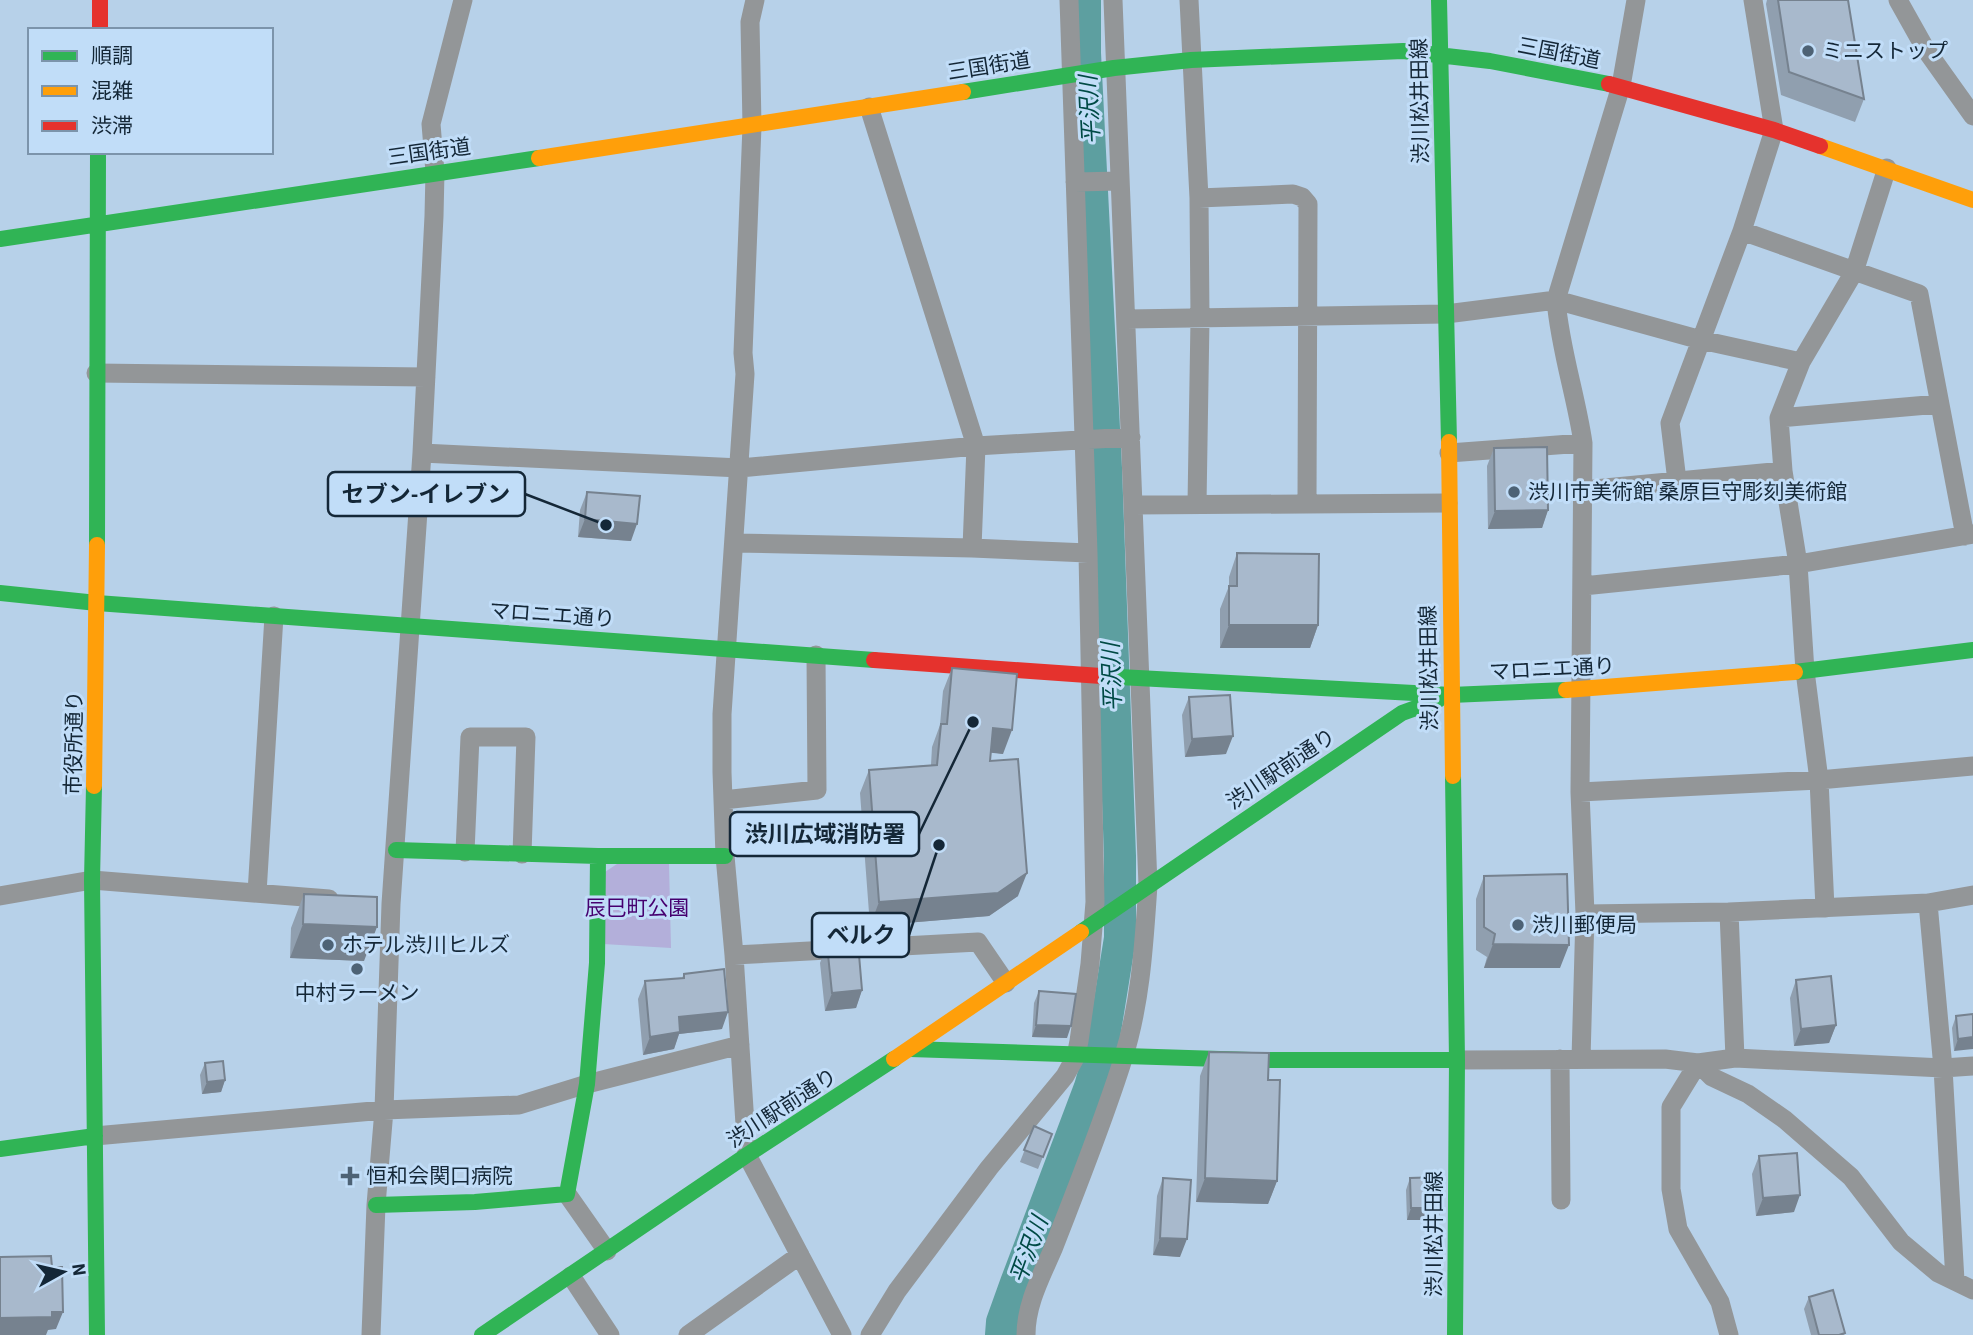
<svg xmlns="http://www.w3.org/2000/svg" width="1973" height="1335" font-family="'Source Sans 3','Noto Sans JP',sans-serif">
  <rect width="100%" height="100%" fill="#b7d1e9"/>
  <path fill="#b3afda" d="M617,864h52l2,84 -68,-4 2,-72z"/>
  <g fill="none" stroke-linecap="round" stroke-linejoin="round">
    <path stroke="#5d9fa0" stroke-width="32" d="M1001,1335l1,-13 14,-39 74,-196 14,-50 16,-99v-82l-14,-388 -21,-415v-53"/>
    <path stroke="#939698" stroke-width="19" d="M755,0l-5,22 2,104 -9,227 2,21 -23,340v58l3,84 9,99 13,200 95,180
      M1189,0l10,198 1,121 -3,185
      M1898,0l28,50 47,66
      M869,107l107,339 -4,102
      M1075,182l45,-1
      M1199,198l94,-4 9,3 6,7 -1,300
      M1742,231l177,63 46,242
      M1127,319l319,-5 110,-14 65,-214 15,-86
      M96,373l330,4
      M1779,418l160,-14
      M422,453l318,15 236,-22 155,-9
      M1449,453l134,-10
      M1677,481l-7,-58 72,-192 32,-101 -21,-130
      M1584,490l199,-19
      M1133,505l315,-2
      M735,543l237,5 116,5
      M1583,586l215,-22 175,-30
      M1580,792l239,-12 154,-14
      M723,800l94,-10 -1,-135
      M465,852l5,-115h56l-4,117
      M257,893l17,-277
      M0,896l92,-16 237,19
      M1928,903l15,165 12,213
      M1825,908l-6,-128 -14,-109 -7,-107 -15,-93 -4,-53 22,-56 53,-90 33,-104
      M1585,914l144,-2
      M734,955l244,-13 28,41
      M1735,1058l-6,-146 199,-9 45,-8
      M1560,1059l1,141
      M1581,1059l4,-145 -5,-122 3,-349c-7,-48 -23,-94 -27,-143l145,40 100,22
      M1457,1060l208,-1 33,4 37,-5 208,10 30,-2
      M95,1136l289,-26 135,-5 68,-21 153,-39
      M567,1194l40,57
      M571,1276l39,59
      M371,1335l5,-130 8,-95 7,-206 31,-451 12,-237 1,-44 -4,-48 32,-124
      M688,1335l112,-80
      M870,1335l27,-44 92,-123 76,-92 11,-20 3,-15 11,-77 5,-62 -7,-349 -19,-553
      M1026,1335c0,-31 15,-58 27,-86 24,-62 50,-126 70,-190 18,-57 21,-116 25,-174l-35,-885
      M1729,1335l-9,-33 -42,-73 -7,-40v-82l27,-44 14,14 36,17 36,25 67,58 50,65 37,31 35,17"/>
    <path stroke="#30b455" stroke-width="16" d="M1439,0l10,442
      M963,92l151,-24 77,-8 212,-9 87,10 119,23
      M0,239l539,-81
      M97,545l1,-393
      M0,593l97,10 777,57
      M1795,672l178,-22
      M1101,676l350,19 115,-5
      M1453,776l4,284 -2,275
      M94,786l-2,94 5,455
      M396,850l202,6h127
      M1081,932l321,-219 36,-13
      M910,1049l341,11h206
      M0,1149l95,-13
      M376,1205l99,-3 92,-8 20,-110 10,-121 1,-107
      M482,1335l265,-180 147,-96"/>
    <path stroke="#ff9f0a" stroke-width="16" d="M1820,146l153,54
      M539,158l424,-66
      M1449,442l4,334
      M1566,690l229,-18
      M94,786l3,-241
      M894,1059l187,-127"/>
    <path stroke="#e5322d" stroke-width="16" d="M100,0v30
      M1609,84l165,46 46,16
      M874,660l227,16"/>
  </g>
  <path fill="#909faf" d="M1767,0h81l16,99 -9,23 -74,-27 -15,-91z
    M1494,448l54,62 -6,18 -54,1 -1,-63z
    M587,492l44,49 -53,-4 2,-27z
    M1237,553l81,72 -8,23h-90v-39l9,-23v-9z
    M952,668l51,86 -12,-2 -1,9 28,135 -29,20 -119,10 -10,-133 9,-23 62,-5 1,-18 8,-22 3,-34z
    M1189,697l37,57 -41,3 -3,-42z
    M1484,876l76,92h-76l3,-11 -11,-7v-51z
    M304,894l60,67 -74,-3 1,-30z
    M827,945l35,45 -6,18 -31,3 -5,-48z
    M684,974l38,55 -43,5 -5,15 -31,6 -5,-56 7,-18 37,-3z
    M1796,980l40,45 -7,18 -35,3 -4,-48z
    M1039,991l28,47 -35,-1 2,-34z
    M1973,1014l-19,37 -2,-23 4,-12z
    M1209,1052l59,28 9,101 -9,23 -72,-2 4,-126z
    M205,1063l20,17 -4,12 -19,2 -2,-19z
    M1034,1126l18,8 -14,35 -18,-7z
    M1759,1156l35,56 -38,4 -4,-42z
    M1163,1178l17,79 -27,-2 4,-59z
    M1410,1178l27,42h-30l-1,-30z
    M1809,1297l36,36 -1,2h-33l-7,-26z"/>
  <path fill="#76828f" d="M1548,510l-6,18 -54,1 7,-18z
    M585,519l52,5 -6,17 -53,-4z
    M1229,625h89l-8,23h-90z
    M993,728l19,2 -9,24 -19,-2z
    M1233,736l-7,18 -41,3 7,-18z
    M1027,873l-9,23 -29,20 -119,10 9,-24z
    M303,924l74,3 -13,34 -74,-3z
    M1493,944l76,1 -9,23h-76z
    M862,990l-6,18 -31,3 7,-18z
    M728,1012l-6,17 -43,5 -5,15 -31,6 7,-18 29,-20z
    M1036,1025l35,1 -4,12 -35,-1z
    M1836,1025l-7,18 -35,3 7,-17z
    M1973,1037v12l-19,2 4,-12z
    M225,1080l-4,12 -19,2 5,-12z
    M1205,1178l72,3 -9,23 -72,-2z
    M1800,1195l-6,17 -38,4 7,-18z
    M1411,1208h31l-5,12h-30z
    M1160,1238l27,1 -7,18 -27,-2z
    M52,1312h11l-7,17 -8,1 -2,5h-46v-17z"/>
  <path fill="#a8b9cc" stroke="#76828f" stroke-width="2" d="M1778,0h70l16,99 -75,-27z
    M1547,447l1,63 -53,1 -1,-63z
    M587,492l53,4 -3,28 -52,-5z
    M1237,553l82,1 -1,71h-89v-39h8z
    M952,668l65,6 -5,56 -19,-2 -3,33 28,-2 9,114 -29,20 -119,9 -10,-132 68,-5 4,-41h6z
    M1230,695l3,41 -41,3 -3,-42z
    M1567,874l2,71 -76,-1 2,-10 -11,-7v-51z
    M304,894l73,3v30l-74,-3z
    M858,943l4,47 -30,3 -5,-48z
    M724,969l4,43 -49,5 1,15 -30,5 -5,-56 39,-3v-4z
    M1831,976l5,49 -35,4 -5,-49z
    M1039,991l37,3 -5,32 -35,-1z
    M1973,1014v23l-15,2 -2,-23z
    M1209,1052l60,1 -1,27h12l-3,101 -72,-3z
    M223,1061l2,19 -18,2 -2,-19z
    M1034,1126l18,8 -9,23 -19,-7z
    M1797,1153l3,42 -37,3 -4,-42z
    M1442,1177v31h-31l-1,-30z
    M1163,1178l28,2 -4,59 -27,-1z
    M51,1256l1,11h10l1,45h-11v5l-52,1v-61z
    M1833,1290l12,43 -6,2h-20l-10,-38z"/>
  <g fill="#4d6275" stroke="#c1ddf8" stroke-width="2.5">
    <circle cx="1808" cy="51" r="7"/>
    <circle cx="1514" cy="492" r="7"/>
    <circle cx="1518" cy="925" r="7"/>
    <circle cx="328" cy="945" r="7"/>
    <circle cx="357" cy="969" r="7"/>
    <path d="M346.5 1165.5h7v7h7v7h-7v7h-7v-7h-7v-7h7z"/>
  </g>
  <g text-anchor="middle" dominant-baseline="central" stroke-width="6" stroke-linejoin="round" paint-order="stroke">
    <g font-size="21" fill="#142737" stroke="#c1ddf8" text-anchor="start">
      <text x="1822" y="51">ミニストップ</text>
      <text x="1528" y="492">渋川市美術館 桑原巨守彫刻美術館</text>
      <text x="1532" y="925">渋川郵便局</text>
      <text x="342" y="945">ホテル渋川ヒルズ</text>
      <text x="357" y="993" text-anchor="middle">中村ラーメン</text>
      <text x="366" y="1176">恒和会関口病院</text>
    </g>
    <g font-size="21" fill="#142737" stroke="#c1ddf8">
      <text transform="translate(1559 53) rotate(11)">三国街道</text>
      <text transform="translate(989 66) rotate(-9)">三国街道</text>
      <text transform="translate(1420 101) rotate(-91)">渋川松井田線</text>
      <text transform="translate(429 152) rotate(-8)">三国街道</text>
      <text transform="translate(552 615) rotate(4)">マロニエ通り</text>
      <text transform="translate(1429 668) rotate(-91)">渋川松井田線</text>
      <text transform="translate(1552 669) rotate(-3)">マロニエ通り</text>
      <text transform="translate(74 743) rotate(-89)">市役所通り</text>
      <text transform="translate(1281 769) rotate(-34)">渋川駅前通り</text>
      <text transform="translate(782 1108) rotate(-33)">渋川駅前通り</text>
      <text transform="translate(1434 1234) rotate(-90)">渋川松井田線</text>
    </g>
    <g font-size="21" fill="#46006f" stroke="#c1ddf8">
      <text x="637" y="908">辰巳町公園</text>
    </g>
    <g font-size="23" font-style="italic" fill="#004a45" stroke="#c1ddf8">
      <text transform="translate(1090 110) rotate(-93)">平沢川</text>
      <text transform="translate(1112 677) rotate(-92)">平沢川</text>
      <text transform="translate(1029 1250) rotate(-70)">平沢川</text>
    </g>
  </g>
  <path fill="none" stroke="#142737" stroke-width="2.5" d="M606 525L525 494M973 722L919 834M939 845L909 935"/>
  <g fill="#142737" stroke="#c1ddf8" stroke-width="2.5">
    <circle cx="606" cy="525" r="7"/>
    <circle cx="973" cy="722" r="7"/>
    <circle cx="939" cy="845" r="7"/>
  </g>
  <g fill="#c1ddf8" stroke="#142737" stroke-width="2.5">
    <rect x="328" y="472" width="197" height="44" rx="7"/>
    <rect x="730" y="812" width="189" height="44" rx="7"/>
    <rect x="812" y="913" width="97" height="44" rx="7"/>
  </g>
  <g font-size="23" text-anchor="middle" font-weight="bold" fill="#142737">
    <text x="426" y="502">セブン-イレブン</text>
    <text x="825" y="842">渋川広域消防署</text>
    <text x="861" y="943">ベルク</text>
  </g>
  <rect x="28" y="28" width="245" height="126" fill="#c1ddf8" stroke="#7c94ab" stroke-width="2"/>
  <rect x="42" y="51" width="35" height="10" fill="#30b455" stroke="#7c94ab" stroke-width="2"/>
  <text x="91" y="63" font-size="21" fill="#142737">順調</text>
  <rect x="42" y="86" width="35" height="10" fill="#ff9f0a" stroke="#7c94ab" stroke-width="2"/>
  <text x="91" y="98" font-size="21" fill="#142737">混雑</text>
  <rect x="42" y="121" width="35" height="10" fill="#e5322d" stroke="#7c94ab" stroke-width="2"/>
  <text x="91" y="133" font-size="21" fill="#142737">渋滞</text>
  <g transform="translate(63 1272) rotate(82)" stroke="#c1ddf8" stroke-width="5" paint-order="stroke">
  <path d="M0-5L12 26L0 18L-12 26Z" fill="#142737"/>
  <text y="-10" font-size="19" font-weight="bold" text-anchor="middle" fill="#142737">N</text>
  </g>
</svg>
